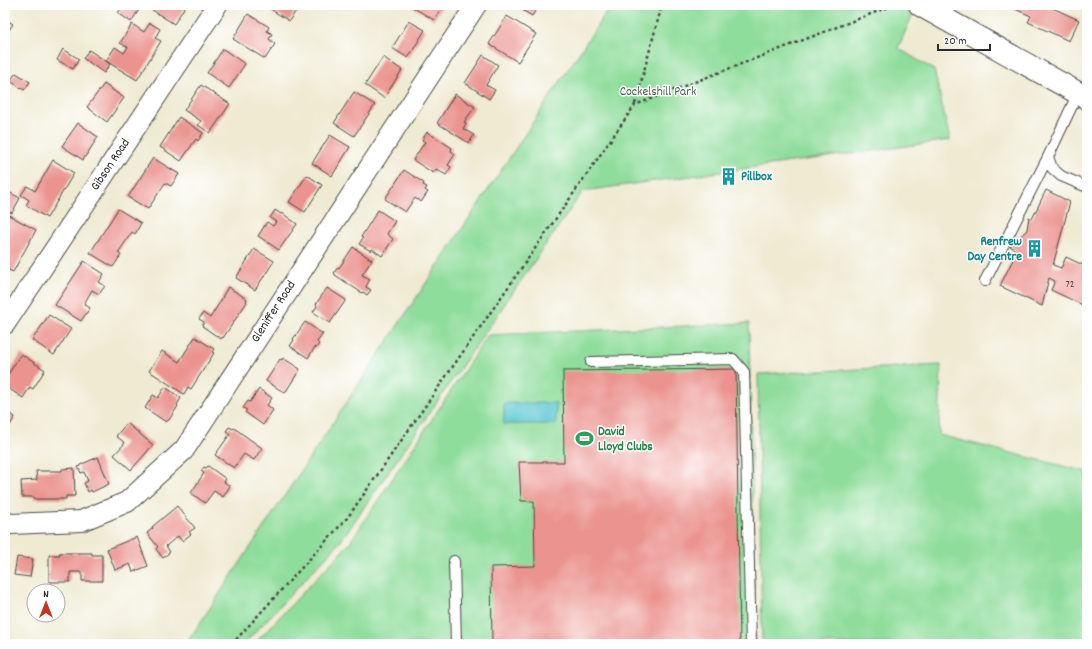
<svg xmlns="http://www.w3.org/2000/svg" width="1092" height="649" font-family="Dekko,sans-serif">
  <rect width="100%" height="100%" fill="#fff"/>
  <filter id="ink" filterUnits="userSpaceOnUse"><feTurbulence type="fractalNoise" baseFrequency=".025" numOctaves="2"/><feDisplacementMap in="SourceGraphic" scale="8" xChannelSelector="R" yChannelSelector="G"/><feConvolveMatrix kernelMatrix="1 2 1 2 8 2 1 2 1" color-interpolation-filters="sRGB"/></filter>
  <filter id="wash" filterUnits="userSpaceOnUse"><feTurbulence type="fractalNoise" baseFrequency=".012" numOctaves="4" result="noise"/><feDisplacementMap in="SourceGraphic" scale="16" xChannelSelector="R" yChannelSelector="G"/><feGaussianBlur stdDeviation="0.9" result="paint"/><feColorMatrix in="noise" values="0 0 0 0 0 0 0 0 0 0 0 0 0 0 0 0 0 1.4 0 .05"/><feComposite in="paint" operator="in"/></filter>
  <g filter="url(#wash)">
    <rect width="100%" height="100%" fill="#efead2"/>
    <path fill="#8fdd9b" stroke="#5d8463" d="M611,5h285l17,9 -15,34 36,22 16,70 -367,51 -243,351 -96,102h-58z
      M749,323l6,321h-501l95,-100 139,-209z
      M941,365l-2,70 148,37v172h-325l-4,-270z"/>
    <path fill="#5bc8d2" stroke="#437a7e" d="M504,403h52v21h-52z"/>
    <g id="blocks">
      <path fill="#eb938e" d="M123,5h19l-11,17 -13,-9z
        M146,5h40l-12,19 -28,-18z
        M264,5h36l-11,16z
        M409,5h34l-9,15z
        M514,5h25l-7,11z
        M1006,5h40l33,15 -10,21 -41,-19 3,-6z
        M248,14l21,13 -2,4 5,3 -3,5 6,5 -10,15 -32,-20z
        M507,16l29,18 -18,28 -29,-18z
        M5,19l8,5 -8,12z
        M409,21l16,9 -17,28 -16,-10z
        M150,23l10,6 -5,9 6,3 -24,39 -31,-19 9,-14 9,6 4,-6 -8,-4 12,-19 12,8z
        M63,49l16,10 -6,10 -16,-9z
        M223,49l22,15 -16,24 -22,-15z
        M89,50l21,14 -6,9 -21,-15z
        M483,55l15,10 -12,20 9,5 -6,9 -24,-16z
        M383,57l19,13 -18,28 -19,-13z
        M16,73l14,9 -6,8 -14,-9z
        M104,84l20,14 -17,24 -20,-15z
        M201,85l29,19 -20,29 -12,-8 3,-4 -17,-11z
        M354,92l21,13 -21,31 -20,-13z
        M455,94l20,13 -11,15 2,1 -3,6 11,6 -5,8 -32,-20z
        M179,117l24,16 -5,8 -2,-2 -15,22 -21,-14z
        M78,123l20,14 -15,23 -21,-14z
        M427,132l25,16 -1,3 4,3 -7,11 3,2 -5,8 -10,-6 -3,4 -20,-13 12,-18 -3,-2z
        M330,135l20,12 -18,29 -20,-13z
        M153,158l26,16 -8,12 -6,-3 -17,26 -20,-12z
        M53,160l21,13 -27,45 -21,-13 3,-5 -8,-5 6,-9 8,5z
        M404,170l20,13 -1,2 4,2 -2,3 3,2 -7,10 -6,-4 -10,14 -20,-13z
        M732,174v5l-8,2 -1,-6z
        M307,175l15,10 -17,27 -16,-10z
        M1046,190l24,12 -17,63 8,3 5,-11 21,10v40l-36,-17 4,-9 -6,-3 -7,28 -42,-20 17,-35 -7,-5 17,-16 2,-13 3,2z
        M7,191l13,7 -8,15 -7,-3v-15z
        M118,209l23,14 -6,11 -3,-2 -14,21 3,2 -8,12 -23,-14z
        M275,210l6,4 1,-1 15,11 -18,26 -21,-14 9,-14 6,4 3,-4 -6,-4z
        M378,210l17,11 -8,13 6,5 -11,17 -10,-7 -1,2 -12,-7 4,-6 -2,-1z
        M5,213l31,17 -23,42 -8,-4z
        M353,247l19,13 -10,15 8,4 -4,8 5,3 -4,5 -4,-3 -1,1 -27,-18v-1l-1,-1 4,-6 1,1z
        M254,249l20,12 -19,29 -19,-12z
        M84,261l20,13 -5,8 6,4 -6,8 -7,-4 -8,14 6,4 -9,13 -26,-16z
        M228,287l19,12 -1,2 1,1 -24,36 -1,-1 -1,2 -19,-13 2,-4 -5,-3 4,-6 7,5 13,-21h-1z
        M327,288l19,12 -16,23 -17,-11 4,-6 -1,-2z
        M49,315l22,14 -17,26 -22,-15z
        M305,322l18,12 -6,8 2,2 -3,4 -1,-1 -7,11 -18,-12 4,-6 -1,-1z
        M195,337l19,12 -2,3 2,1 -23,36 -3,-2 -4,7 -35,-23 13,-20 17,11z
        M21,354l24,16 -12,19 -3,-2 -7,11 -18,-12v-7z
        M283,358l17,11 -15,24 -19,-12 14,-22 2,1z
        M736,369l4,275h-248l-1,-77 44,-1 -1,-65h-13l-2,-39h45l-1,-91z
        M165,387l16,11 -4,7 1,1 -9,14h-1l-2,2 -21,-14 8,-13 5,3z
        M259,389l13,9 -5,7 6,5 -10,15 -18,-13 2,-2 -4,-2 5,-7 2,1z
        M5,411l10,6 -10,16z
        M127,423l26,22 -22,25 -17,-15 11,-12 -9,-7z
        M229,427l4,2 1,-1 28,20 -8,12 -10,-6 -10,14 -19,-13 15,-21 -4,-3z
        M98,457l11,27 -17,8 -1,-2 -3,2 -4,-9 4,-2 -4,-9 -3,1 -3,-6 2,-1v-1z
        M208,466l18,13 -2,3 6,4 -7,11 -9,-6 -9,12 -14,-10 13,-20 -3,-2 3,-4 2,1z
        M74,468l1,28h-9v3h-32v-2h-12l-1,-16 16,-1 -1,-9h26v-2z
        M177,506l18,22 -6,4 2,2 -9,7 -4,-5 -12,10 4,6 -7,6 -7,-9 2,-2 -11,-14 6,-5 -1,-1z
        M137,537l11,29 -15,6 -3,-8 -15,6 -8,-21z
        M59,553h33v2h10v26h-20v-9h-12v10h-21v-27h11z
        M17,557l16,2 -3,18 -16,-2z"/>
    </g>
  </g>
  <g filter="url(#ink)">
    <use href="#blocks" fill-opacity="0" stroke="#484844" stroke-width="1"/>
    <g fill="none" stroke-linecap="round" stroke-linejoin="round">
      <defs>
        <path id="lane" d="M1078,93l-30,64 4,11 9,8 26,11
          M985,281l63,-124
          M591,362l142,-3 11,13 7,272
          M454,561l2,83"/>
        <path id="street" d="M5,324l212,-319
          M5,522l6,2 70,-3 46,-19 57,-52 292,-445"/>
        <path id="secondary" d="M920,5l167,93"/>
      </defs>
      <use href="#lane" stroke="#484844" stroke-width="12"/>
      <use href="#street" stroke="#484844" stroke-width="22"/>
      <use href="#secondary" stroke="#484844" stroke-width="24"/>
      <path stroke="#484844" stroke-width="2.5" stroke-dasharray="3 3" stroke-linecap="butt" d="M635,104l27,-99
        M232,644l116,-127 287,-412 259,-100"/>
      <use href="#lane" stroke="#fff" stroke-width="10"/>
      <use href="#street" stroke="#fff" stroke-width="20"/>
      <use href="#secondary" stroke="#fff" stroke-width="22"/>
    </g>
  </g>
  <defs>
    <symbol id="building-bare" viewBox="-9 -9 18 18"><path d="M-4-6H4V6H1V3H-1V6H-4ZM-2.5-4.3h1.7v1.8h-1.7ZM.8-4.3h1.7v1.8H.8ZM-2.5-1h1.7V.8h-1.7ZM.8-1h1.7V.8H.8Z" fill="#0f9aa8" stroke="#fff" stroke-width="2.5" paint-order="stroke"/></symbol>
    <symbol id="stadium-bare" viewBox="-9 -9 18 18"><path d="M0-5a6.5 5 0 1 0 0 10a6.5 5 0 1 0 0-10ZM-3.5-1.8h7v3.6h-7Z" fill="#2e9e5b" stroke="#fff" stroke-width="2.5" paint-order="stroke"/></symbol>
  </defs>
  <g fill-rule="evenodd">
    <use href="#building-bare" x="716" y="164" width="25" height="25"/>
    <use href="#building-bare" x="1022" y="236" width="25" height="25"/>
    <use href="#stadium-bare" x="572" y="426" width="25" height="25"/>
  </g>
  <g text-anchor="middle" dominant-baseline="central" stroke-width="3" stroke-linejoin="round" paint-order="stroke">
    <g font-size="11" fill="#5b4544">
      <text x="1070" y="285">72</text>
    </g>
    <g font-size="13" fill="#49604d" stroke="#fff">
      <text x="658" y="92">Cockelshill Park</text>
    </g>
    <g font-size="13" fill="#2b2b2b" stroke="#fff">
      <text transform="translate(111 165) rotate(-56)">Gibson Road</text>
      <text transform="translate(274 312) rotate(-57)">Gleniffer Road</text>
    </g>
    <g font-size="13" font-weight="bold" fill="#0d838f" stroke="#fff" text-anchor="start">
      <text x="741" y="177">Pillbox</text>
      <text x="1022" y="242" text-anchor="end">Renfrew<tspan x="1022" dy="15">Day Centre</tspan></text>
    </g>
    <g font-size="13" font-weight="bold" fill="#27864d" stroke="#fff" text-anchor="start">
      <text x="598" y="432">David<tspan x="598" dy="15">Lloyd Clubs</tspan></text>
    </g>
  </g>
  <rect width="1092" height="649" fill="none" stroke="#fff" stroke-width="20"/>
  <g transform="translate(46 603)"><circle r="19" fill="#ffffff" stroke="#aaaaaa"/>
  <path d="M0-3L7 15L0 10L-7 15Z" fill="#c8321e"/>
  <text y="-6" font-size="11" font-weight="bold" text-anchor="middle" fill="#2b2b2b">N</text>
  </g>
  <path d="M938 44v6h52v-6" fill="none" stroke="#2b2b2b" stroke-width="2"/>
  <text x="944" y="44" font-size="12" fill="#2b2b2b" stroke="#ffffff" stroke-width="3" paint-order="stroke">20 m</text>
</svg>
